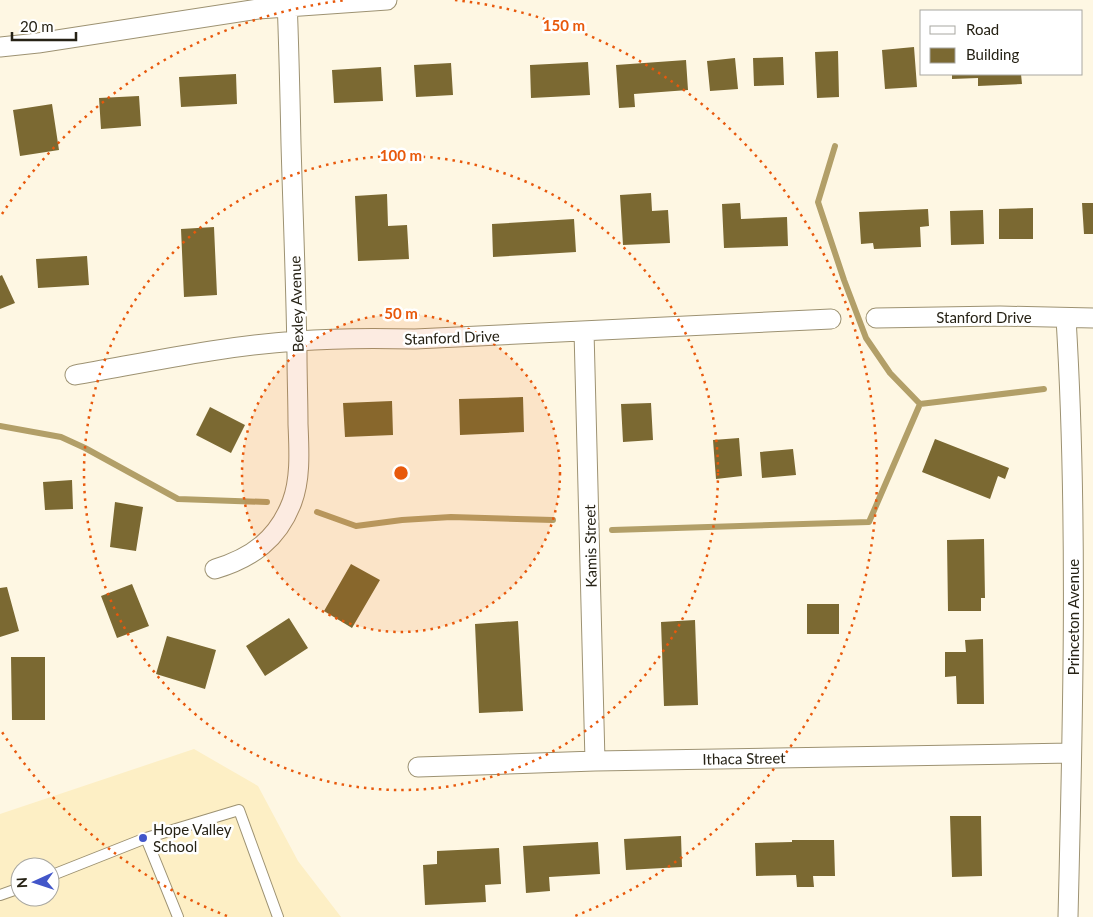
<svg xmlns="http://www.w3.org/2000/svg" width="1093" height="917" font-family="Lato,sans-serif">
  <rect width="100%" height="100%" fill="#fef7e3"/>
  <path fill="#fdefc5" fill-rule="evenodd" d="M194,749l64,37 40,75 43,56h-341v-103zM20,867h30v30h-30z"/>
  <g fill="none" stroke-linecap="round" stroke-linejoin="round">
    <path stroke="#b29f68" stroke-width="6" d="M835,146l-17,56 26,78 22,58 24,35 30,31
      M0,426l61,11 24,11 93,51 89,3
      M317,512l39,14 46,-6 49,-3 102,3
      M612,530l257,-8 51,-118 124,-15"/>
  </g>
  <path fill="#7b6932" d="M914,47l3,40 -32,2 -3,-39z
    M838,51l1,46 -22,1 -2,-46z
    M783,57l1,28 -30,1 -1,-28z
    M735,58l3,31 -28,2 -3,-30z
    M686,60l2,30 -54,4 1,13 -16,1 -3,-43z
    M588,62l2,33 -59,3 -1,-33z
    M451,63l2,32 -37,2 -2,-32z
    M381,67l2,34 -49,2 -2,-33z
    M236,74l1,30 -56,3 -2,-30z
    M952,74h69l1,10 -44,2v-8l-26,1z
    M139,96l2,30 -40,3 -2,-31z
    M52,104l7,46 -39,6 -7,-46z
    M651,193l1,18 16,-1 2,33 -47,2 -3,-50z
    M387,194l1,32 19,-1 2,34 -51,2 -3,-65z
    M740,203l1,16 46,-2 1,29 -64,2 -2,-44z
    M1082,203h11v31h-9z
    M1033,208v31h-34v-30z
    M928,209l1,17 -9,1 1,20 -47,2 -1,-6 -12,1 -2,-32z
    M983,210l1,34 -33,1 -1,-34z
    M574,219l2,33 -83,5 -1,-33z
    M214,227l3,68 -33,2 -3,-68z
    M87,256l2,29 -51,3 -2,-29z
    M2,275l13,28 -15,6v-33z
    M523,397l1,35 -64,3 -1,-36z
    M392,401l1,34 -48,2 -2,-34z
    M651,403l2,37 -30,2 -2,-38z
    M210,407l35,18 -14,28 -35,-18z
    M739,438l3,38 -26,3 -3,-39z
    M935,439l74,29 -4,11 -7,-3 -8,23 -68,-27z
    M793,449l3,26 -34,3 -2,-26z
    M72,480l1,29 -28,1 -2,-28z
    M115,502l28,5 -7,44 -26,-4z
    M984,539l1,59h-4v13h-33l-1,-71z
    M351,564l29,16 -28,48 -28,-17z
    M132,584l17,42 -32,12 -16,-42z
    M7,587l12,44 -19,6v-49z
    M807,604h32v30h-32z
    M289,618l19,30 -43,28 -19,-30z
    M695,620l3,85 -34,1 -3,-84z
    M518,621l5,90 -44,2 -4,-89z
    M167,636l49,14 -11,39 -49,-15z
    M983,639l1,65h-27l-1,-28 -11,1v-25h21l-1,-12z
    M11,657h34v63h-33z
    M950,816h31l1,60 -30,1z
    M681,836l1,31 -56,3 -2,-31z
    M792,840h42l1,36h-22l1,11h-17l-1,-12 -40,1 -1,-33 37,-1z
    M598,842l2,32 -51,3 1,14 -24,2 -3,-47z
    M499,848l2,36 -16,1 1,17 -61,3 -2,-40 14,-1v-13z"/>
  <g fill="none" stroke-linecap="round" stroke-linejoin="round">
    <defs>
      <path id="lane" d="M146,838l93,-28 39,107
        M50,876l96,-38 32,79
        M0,895l20,-7"/>
      <path id="street" d="M0,47l38,-4 220,-34 129,-9
        M876,318l124,-2 93,2
        M1066,318c12,199 7,399 2,599
        M584,331l11,430
        M75,375c74,-13 147,-29 222,-34 39,-3 78,-3 118,-2l416,-20
        M215,569c37,-11 63,-30 77,-67 9,-24 7,-53 6,-78 0,-23 -1,-46 -1,-69 -1,-70 -4,-141 -6,-211 -1,-48 -2,-96 -4,-144
        M418,767l177,-6 476,-8"/>
    </defs>
    <use href="#lane" stroke="#9d9272" stroke-width="12"/>
    <use href="#street" stroke="#9d9272" stroke-width="21"/>
    <use href="#lane" stroke="#fff" stroke-width="10"/>
    <use href="#street" stroke="#fff" stroke-width="19"/>
  </g>
  <circle cx="401" cy="473" r="159" fill="#e8590c" fill-opacity=".12"/>
  <g fill="none" stroke="#e8590c" stroke-width="2.5" stroke-dasharray="2.5 5">
    <circle cx="401" cy="473" r="159"/>
    <circle cx="401" cy="473" r="317"/>
    <path d="M227 916A476 476 0 0 1 2 732M2 214A476 476 0 0 1 347 0M455 0A476 476 0 0 1 575 916"/>
  </g>
  <circle fill="#4256c9" stroke="#fff" stroke-width="2" cx="143" cy="838" r="5"/>
  <g text-anchor="middle" dominant-baseline="central" stroke-width="5" stroke-linejoin="round" paint-order="stroke">
    <g font-size="15" fill="#262215" stroke="#fff">
      <text transform="translate(296 304) rotate(-92)">Bexley Avenue</text>
      <text x="984" y="317">Stanford Drive</text>
      <text transform="translate(452 337) rotate(-2)">Stanford Drive</text>
      <text transform="translate(590 546) rotate(-91)">Kamis Street</text>
      <text transform="translate(1073 617) rotate(-90)">Princeton Avenue</text>
      <text transform="translate(744 758) rotate(-1)">Ithaca Street</text>
    </g>
    <g font-size="15" fill="#262215" stroke="#fff" text-anchor="start">
      <text x="153" y="829">Hope Valley<tspan x="153" dy="17">School</tspan></text>
    </g>
  </g>
  <circle cx="401" cy="473" r="8" fill="#e8590c" stroke="#fff" stroke-width="2.5"/>
  <g font-size="15" text-anchor="middle" font-weight="bold" fill="#e8590c" stroke="#fff" stroke-width="5" stroke-linejoin="round" paint-order="stroke">
    <text x="564" y="31">150 m</text>
    <text x="401" y="161">100 m</text>
    <text x="401" y="319">50 m</text>
  </g>
  <rect x="920" y="10" width="162" height="65" fill="#ffffff" stroke="#a8a7a1"/>
  <rect x="930" y="26" width="25" height="8" fill="#ffffff" stroke="#a8a7a1"/>
  <text x="966" y="35" font-size="15" fill="#262215">Road</text>
  <rect x="930" y="48" width="25" height="15" fill="#7b6932" stroke="#a8a7a1"/>
  <text x="966" y="60" font-size="15" fill="#262215">Building</text>
  <g transform="translate(35 882) rotate(267)"><circle r="24" fill="#ffffff" stroke="#a8a7a1"/>
  <path d="M0-4L9 19L0 12L-9 19Z" fill="#4256c9"/>
  <text y="-8" font-size="14" font-weight="bold" text-anchor="middle" fill="#262215">N</text>
  </g>
  <path d="M12 32v8h64v-8" fill="none" stroke="#262215" stroke-width="2.5"/>
  <text x="20" y="32" font-size="15" fill="#262215" stroke="#ffffff" stroke-width="4" paint-order="stroke">20 m</text>
</svg>
